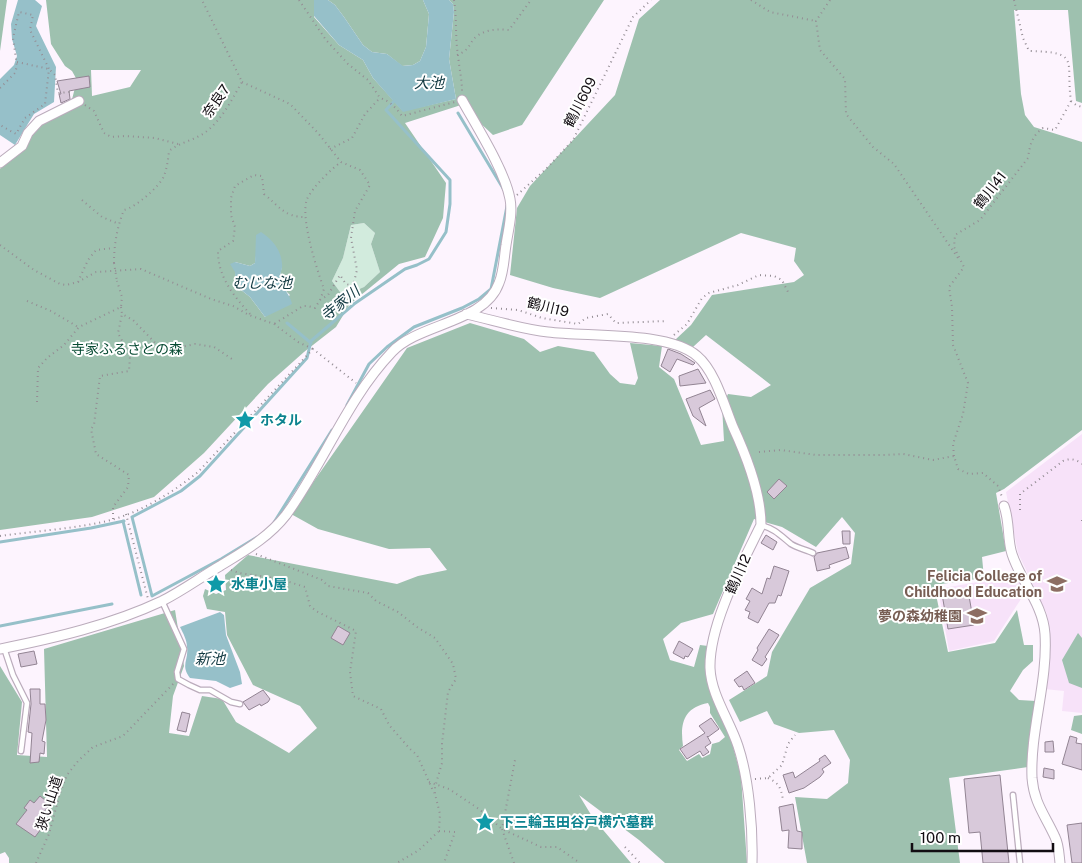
<svg xmlns="http://www.w3.org/2000/svg" width="1082" height="863" font-family="'Public Sans','Noto Sans JP',sans-serif">
  <rect width="100%" height="100%" fill="#fdf4fe"/>
  <path fill="#f7e2f9" d="M1082,434v279l-20,-2 2,-20 -20,-2 5,-53 -2,-22 -29,-61 -12,-61z
    M1018,575l8,16 -32,50 -45,10 -11,-62z"/>
  <path fill="#d2ebdd" d="M364,223l11,10 -4,11 9,28 -16,15 -21,9 -11,-15 11,-23 8,-33z"/>
  <path fill="#9ec1af" fill-rule="evenodd" d="M0,0h7l-7,51z
    M46,0h268v17l25,28 24,15 10,18 30,33 53,-12 -7,-40 5,-47 -1,-8 -4,-4h155l-82,125 -29,10 -32,-30 -56,18 41,60 -3,35 -18,39 -26,7 -49,40 -14,23 -32,25 -36,32 -64,69 -50,44 -62,20 -92,13v-361l21,-25 19,-28 30,-9 7,-27 -5,-9 -7,-5 -14,-22zM91,70h50l-11,17 -38,9zM364,223l11,10 -4,11 9,28 -16,15 -21,9 -11,-15 11,-23 8,-33zM256,256l26,10c-3,12 -2,20 8,29l-25,22 -15,-20 -14,-11 -1,-24 15,4 5,-3z
    M328,0h95l6,14 -3,33 -6,14 -7,4 -11,1 -15,-12 -15,-2 -9,-7 -19,-28 -9,-12z
    M660,0h422v103l-6,-2 -8,-91h-54l7,84 4,21 9,12 48,15v288l-78,59 -8,4 10,58 -24,6 2,21 -50,7 14,67 47,-9 22,-33 7,35h9v16l-10,9 -13,21 9,9 17,1 -8,66 -79,11 11,85h-153l-12,-66 32,2 21,-16 2,-23 -16,-30 -35,3 -25,-9 -7,-13 -27,11 -11,-22 38,-24 5,-24 38,-64 41,-24 4,-31 -13,-16 -26,30 -34,-20 -28,-8 -41,95 -32,9 -18,16 7,21 24,7 6,-22 8,1 -2,26 22,56 13,48 6,87h-82l-26,-23 -60,-45 14,23 38,45h-622v-5l-4,-6 -5,2v-188l22,36 -5,53 30,2 -3,-108 131,-39 9,56 -11,30 -4,37 20,3 13,-40 20,3 14,23 53,31 28,-25 -17,-22 -47,-21 -26,-50 -2,-23 -18,-3 -4,-13 2,-7 11,5 10,-4 -1,-15 23,-20 149,29 21,-8 29,-6 -17,-22 -41,1 -71,-20 -27,-15 116,-166 63,-25 54,16 16,13 18,-6 36,6 16,22 10,9 15,2 3,-7 -8,-35 32,3 -3,21 15,12 27,66 23,-4 -2,-35 6,-12 23,3 20,-12 -65,-50 -13,12 -18,-7 16,-15 21,-30 82,-13 10,-7 -10,-14 2,-13 -55,-15 -141,65 -47,-10 -43,-13 7,-67 13,-22 85,-91 24,-76zM708,703l2,4v6l15,24 -6,5 -7,2 -2,10 -8,4 -3,-4 -12,7 -8,-11 4,-4c-3,-22 0,-38 25,-43z
    M1078,633l4,5v50l-13,-5 -7,-23z
    M1082,715v19l-11,-4 3,-14z"/>
  <path fill="#96c0c9" d="M18,0h17l7,6 -6,20 20,41 -2,35 -20,12 -19,31 -15,-10v-56l14,-14 3,-9 -5,-17 -1,-15z
    M314,0h14l7,5 9,12 19,28 9,7 15,2 16,12 10,-1 7,-4 6,-14 3,-33 -6,-14h26l4,4 1,8 -5,47 7,40 -53,13 -30,-34 -10,-18 -24,-15 -25,-29z
    M261,232c12,8 20,18 21,32 1,6 -3,10 -2,16 3,9 10,14 12,24l-27,13 -15,-20 -14,-11 -1,-14 -5,-8 5,-2 15,4 5,-3 1,-28z
    M220,612l4,3 2,20 14,37 2,12 -12,4 -14,-7 -26,-3c-10,-13 -1,-18 -3,-31 0,-7 -4,-14 -7,-20z"/>
  <g fill="none" stroke-linecap="round" stroke-linejoin="round">
    <path stroke="#96c0c9" stroke-width="3" d="M458,113l46,77
      M287,323l24,20
      M347,405l22,-41 18,-17 27,-20 48,-19 17,-9 12,-10 16,-83
      M132,517l20,79 69,-37 38,-23
      M132,517l49,-26 19,-15 107,-118 4,-17 43,-37 51,-35 12,-4 12,-6 17,-27 4,-28v-24l-64,-70 9,-10
      M123,521l18,74
      M273,524l59,-94
      M0,542l91,-14 33,-7
      M0,626l112,-22"/>
  </g>
  <path fill="#d8c9da" stroke="#928493" d="M89,76l1,11 -21,4 1,8 -9,4 -2,-9h2l-4,-13z
    M668,349l13,5 14,9 -2,2 -16,-6 -7,13 -9,-6z
    M698,369l8,14 -26,3 -1,-10z
    M710,390l5,9 -16,9 7,18 -13,-10 -7,-17z
    M779,479l8,7 -13,13 -7,-7z
    M842,531h8v13h-7z
    M766,535l11,7 -4,8 -12,-7z
    M846,547l3,11 -20,7 1,3 -13,3 -3,-14 3,-4z
    M774,566l15,5 -8,25 -3,-1 -3,8h-6l-11,20 -10,-5 2,-6 -5,-2 5,-9 -4,-2 6,-11 10,6 5,-16 3,1z
    M968,590l6,35 -26,4 -6,-35z
    M338,626l12,7 -7,12 -12,-7z
    M769,629l10,6 -14,22 2,2 -5,7 -10,-6 6,-10 -1,-2z
    M679,641l14,8 -5,8 -3,-1 -1,3 -11,-6z
    M34,651l3,13 -16,3 -3,-13z
    M747,671l8,12 -11,7 -2,-4 -3,1 -5,-7z
    M30,689h10v15h5l1,16 -4,21 3,1 -1,12 -4,-1 -1,9 -9,1 2,-30 -4,-1 3,-28z
    M263,690l7,9 -2,3 -7,4 -1,-2 -11,6 -6,-8z
    M182,712l8,2 -4,18 -9,-2z
    M711,718l8,11 -11,8 -1,-1 4,7 -6,4 4,5 -6,4 -3,-5 -13,8 -7,-10 25,-16 -6,-7z
    M1070,736l7,2 -1,5 6,1v26l-20,-6z
    M1053,741l1,11h-9v-10z
    M825,755l6,8 -9,6 2,3 -4,5 -16,11 -15,5 -6,-18 10,-3 2,6 25,-17 -1,-2z
    M1044,768l10,2v9l-11,-2z
    M1000,775l9,88h-26l-3,-31 -11,1 -5,-54z
    M40,796l10,8 -15,20 6,5 -6,8 -19,-13 11,-14 -3,-2 6,-8 4,3z
    M793,804l4,27 5,1v17l-14,-1 1,-18 -7,1 -3,-24z
    M1082,823v40h-10l-5,-38z"/>
  <g fill="none" stroke-linecap="round" stroke-linejoin="round">
    <defs>
      <path id="service" d="M761,525c14,4 19,10 30,19 6,4 16,6 22,9
        M162,601l22,48 -7,23 1,7 11,6 11,5h10l21,12 9,2
        M4,648l9,27 14,28 -6,48
        M1013,795l7,68"/>
      <path id="minor" d="M0,163l22,-17 6,-13 11,-12 40,-20
        M466,314c27,6 55,15 82,18 39,5 120,-1 149,24 18,15 27,49 36,71 13,28 28,67 28,98 -19,39 -52,99 -51,143 1,27 20,53 28,78 11,33 15,83 14,117
        M1004,506c6,16 3,33 8,48 9,28 31,50 33,80 3,48 -15,96 -13,144 2,25 13,37 23,59 4,8 4,18 5,26
        M0,649c55,-11 111,-24 162,-48 20,-10 39,-24 58,-35 24,-15 48,-28 66,-51 38,-52 61,-116 106,-163 27,-29 93,-29 107,-69 5,-12 5,-26 7,-38 2,-14 7,-31 4,-46 -5,-28 -33,-72 -48,-99"/>
    </defs>
    <use href="#service" stroke="#bbacbc" stroke-width="7"/>
    <use href="#minor" stroke="#bbacbc" stroke-width="11"/>
    <path stroke="#948d94" stroke-width="2" stroke-dasharray="1 4" stroke-linecap="butt" d="M299,0l27,40 22,24 20,16 12,18c10,3 15,9 22,18l53,-14
      M454,0c3,19 1,37 4,55 1,13 4,24 4,36
      M751,0l19,12 46,9
      M830,0l-14,21 4,29 25,29 1,35 27,33 21,17 66,97
      M1014,0l9,38 6,13c53,1 36,10 42,50l5,4 6,2
      M457,55c15,-6 11,-12 20,-19 10,-7 21,-7 32,-6l22,-30
      M17,62l32,7 6,6 3,18 12,-1 2,2
      M242,82l48,22 28,29 23,29 19,8 10,15 -15,26 -4,27 6,32 -4,16 -7,-2 -6,-9 -12,20 -8,5 -5,8 -7,-2h-5l-29,18
      M0,88l15,-15 2,-7 -4,-28 6,-26 14,3 -3,15 19,39 -4,35 -20,14 -9,16 -16,-9
      M85,105l9,6 10,22 7,4 14,-1 30,2 23,6
      M330,149l22,-11 13,-24 14,-15
      M517,195l31,-28 25,-27 60,-123 18,-17
      M82,200l20,17 17,7
      M0,245l34,25 26,14 6,1 12,-3 18,-10 45,-3 70,30 22,7 16,9 25,9 24,18 15,7
      M114,263c0,-18 3,-36 10,-53 12,-3 35,-23 40,-34 3,-8 4,-16 5,-25 11,-9 27,-11 38,-20 16,-13 25,-32 35,-49l-40,-82
      M78,282l10,-22 8,-10 18,-2
      M320,300l4,-11c-7,-19 -24,-71 -17,-90 5,-11 24,-30 34,-37
      M27,301l24,10 27,16
      M121,307l1,7 11,6 30,31 32,-7 19,3 21,14
      M491,308l27,2 24,8 36,6 8,-6 22,-4 8,9 51,-2
      M250,314c-17,-19 -32,-37 -32,-63l15,-10 2,-14 -4,-12v-17l4,-12 19,-11 8,1 2,18c15,12 20,23 41,23
      M674,335l13,-11 15,-26 7,-5 29,-8 21,-10 15,1 8,4 7,14
      M37,402l1,-34 9,-10 17,-13 15,-18 42,-20 1,-10 -5,-16
      M759,452l22,-2 35,5h70l17,-1 30,6 21,-4 4,13 11,5 14,-1 15,13 4,11
      M954,456l-1,-12 10,-30 5,-31 -15,-38 -1,-38 -3,-20 15,-20 -10,-20 1,-12 25,-15 48,-62c2,-14 4,-22 15,-30l12,2 16,-29
      M1020,510v-16l43,-33c7,-3 13,-2 19,3
      M126,514l22,85
      M113,519v-12l15,-20 1,-12 -33,-21 -5,-25 3,-4 6,-49 29,-5 1,-15 -12,-23 4,-19
      M1082,520v3
      M0,536c35,-5 73,-7 107,-15 33,-8 65,-28 91,-49l115,-123 43,34
      M256,554l66,26 6,6 40,7 8,8 22,11 19,15 18,11 18,26 3,15 -8,13 -6,52v19l-7,24v7l5,20 -1,17 -20,19 -22,13
      M231,570l8,3 41,6 25,8 5,19 6,5 40,20 -6,41 3,24 28,13 8,16 21,24 7,6 17,38
      M768,778c11,5 13,10 15,22
      M755,779l13,-1 14,-13 6,-21 7,-9
      M429,782l20,7 30,20 23,20 39,18h16l23,16
      M439,831l16,1 -11,31
      M625,847l15,16
      M36,863l13,-29 11,-41 7,-18 11,-14 15,-14 30,-11 51,-53
      M514,863l-12,-34 13,-69"/>
    <use href="#service" stroke="#fff" stroke-width="4.5"/>
    <use href="#minor" stroke="#fff" stroke-width="9"/>
    <path stroke="#948d94" stroke-width="2" stroke-dasharray="1 4" stroke-linecap="butt" d="M114,263l3,18"/>
  </g>
  <defs>
    <symbol id="sight-bare" viewBox="-9 -9 18 18"><path d="M0-6L1.8-2.2L6-1.7L2.9 1.2L3.7 5.4L0 3.3L-3.7 5.4L-2.9 1.2L-6-1.7L-1.8-2.2Z" fill="#0f9aa8" stroke="#fff" stroke-width="2.5" paint-order="stroke"/></symbol>
    <symbol id="university-bare" viewBox="-9 -9 18 18"><path d="M0-5L7-2L0 1L-7-2ZM-4 1L0 2.5L4 1V4Q0 6-4 4Z" fill="#8d6e63" stroke="#fff" stroke-width="2.5" paint-order="stroke"/></symbol>
    <symbol id="school-bare" viewBox="-9 -9 18 18"><path d="M0-5L7-2L0 1L-7-2ZM-4 1L0 2.5L4 1V4Q0 6-4 4Z" fill="#8d6e63" stroke="#fff" stroke-width="2.5" paint-order="stroke"/></symbol>
  </defs>
  <g fill-rule="evenodd">
    <use href="#sight-bare" x="231" y="406" width="28" height="28"/>
    <use href="#sight-bare" x="202" y="570" width="28" height="28"/>
    <use href="#university-bare" x="1043" y="570" width="28" height="28"/>
    <use href="#school-bare" x="963" y="602" width="28" height="28"/>
    <use href="#sight-bare" x="471" y="808" width="28" height="28"/>
  </g>
  <g text-anchor="middle" dominant-baseline="central" stroke-width="4" stroke-linejoin="round" paint-order="stroke">
    <g font-size="14" fill="#120d12" stroke="#fff">
      <text transform="translate(216 101) rotate(-55)">奈良7</text>
      <text transform="translate(580 102) rotate(-63)">鶴川609</text>
      <text transform="translate(990 190) rotate(-52)">鶴川41</text>
      <text transform="translate(548 307) rotate(14)">鶴川19</text>
      <text transform="translate(738 574) rotate(-66)">鶴川12</text>
      <text transform="translate(49 803) rotate(-72)">狭い山道</text>
    </g>
    <g font-size="14" fill="#074b33" stroke="#fff">
      <text x="127" y="349">寺家ふるさとの森</text>
    </g>
    <g font-size="14" font-weight="bold" fill="#0d838f" stroke="#fff" text-anchor="start">
      <text x="260" y="420">ホタル</text>
      <text x="231" y="584">水車小屋</text>
      <text x="500" y="822">下三輪玉田谷戸横穴墓群</text>
    </g>
    <g font-size="14" font-weight="bold" fill="#785e54" stroke="#fff" text-anchor="end">
      <text x="1042" y="576">Felicia College of<tspan x="1042" dy="16">Childhood Education</tspan></text>
      <text x="962" y="616">夢の森幼稚園</text>
    </g>
    <g font-size="15" font-style="italic" fill="#123a42" stroke="#fff">
      <text x="429" y="82">大池</text>
      <text x="262" y="282">むじな池</text>
      <text transform="translate(340 303) rotate(-39)">寺家川</text>
      <text x="210" y="658">新池</text>
    </g>
  </g>
  <path d="M912 843v8h141v-8" fill="none" stroke="#120d12" stroke-width="2.5"/>
  <text x="920" y="843" font-size="15" fill="#120d12" stroke="#ffffff" stroke-width="4" paint-order="stroke">100 m</text>
</svg>
